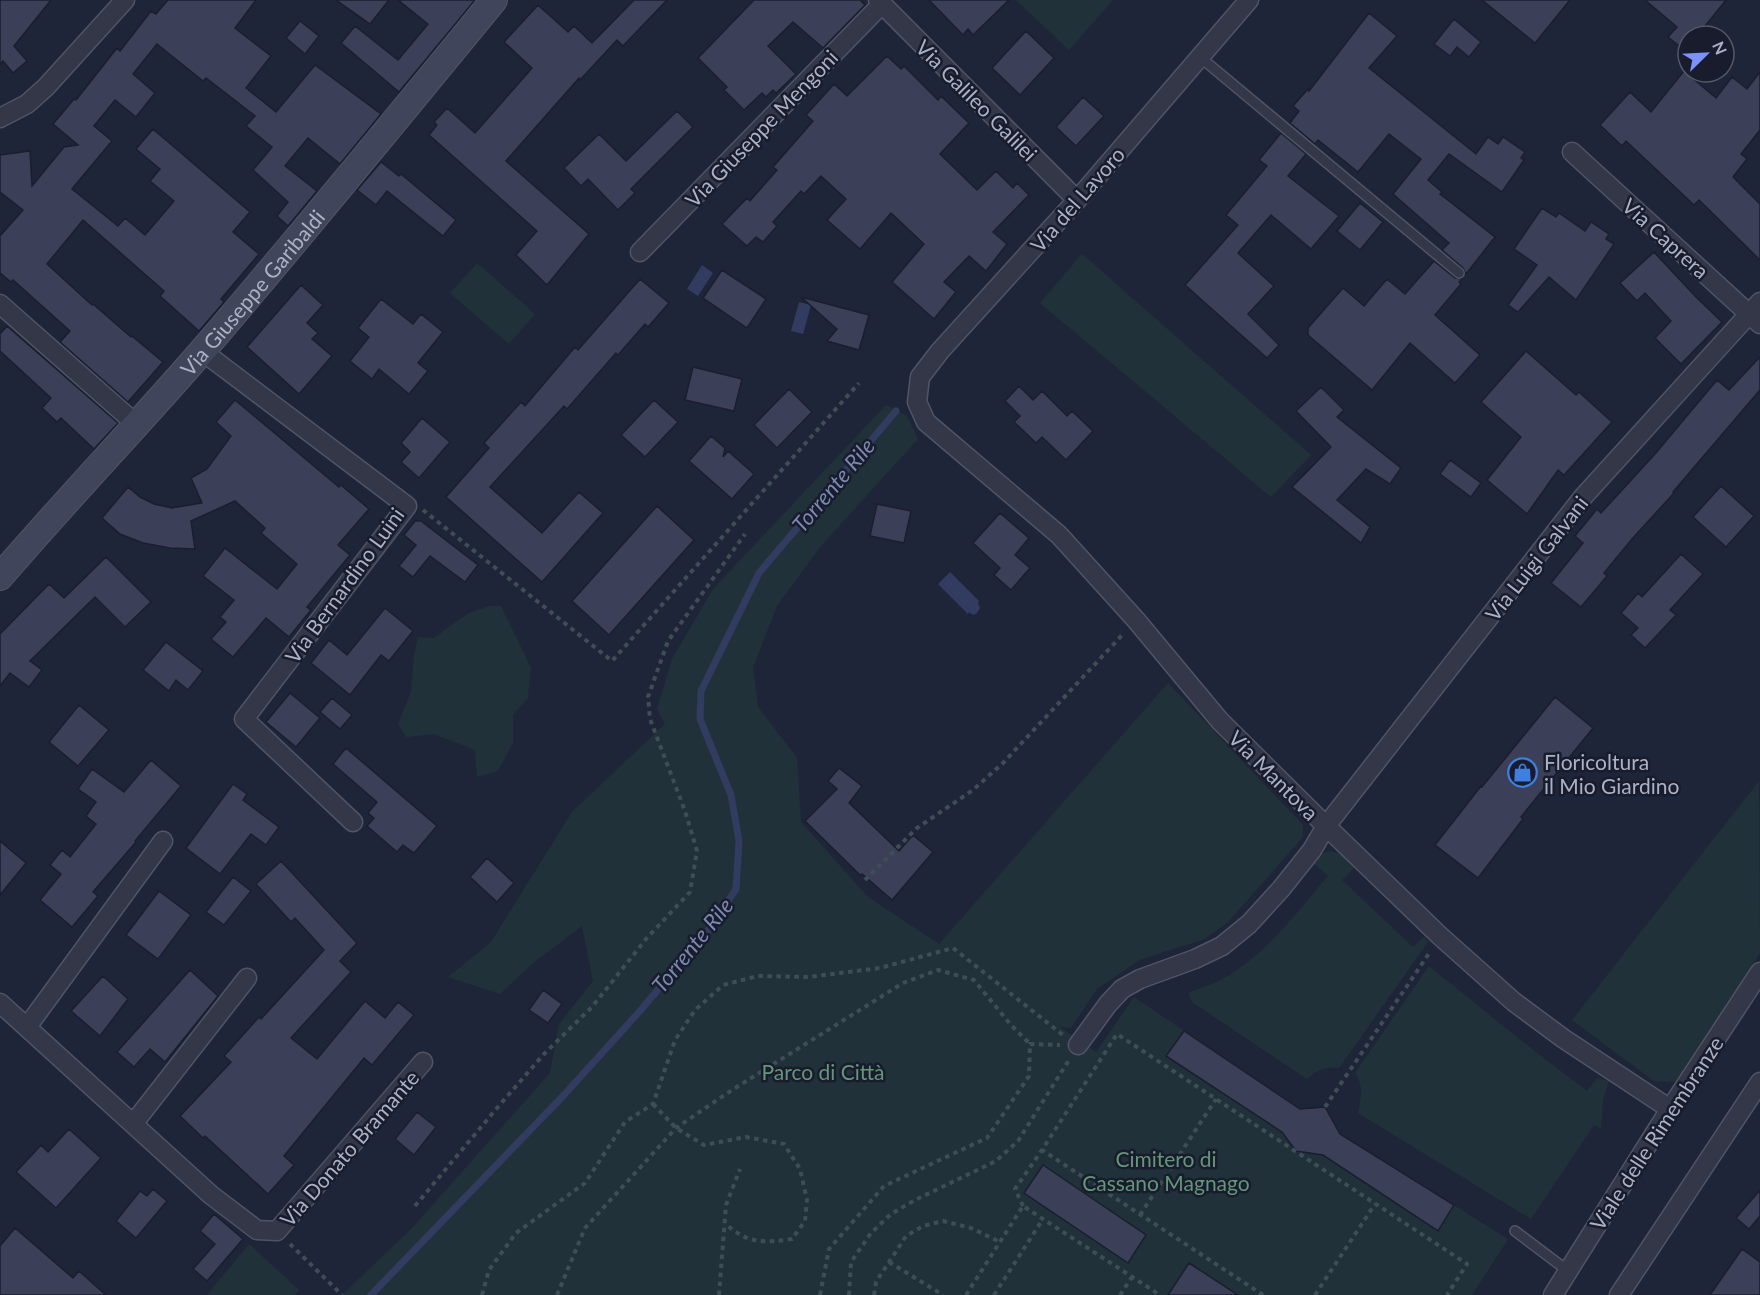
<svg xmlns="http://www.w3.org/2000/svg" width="1760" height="1295" font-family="Lato,sans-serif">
  <rect width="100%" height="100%" fill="#1f2538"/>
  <path fill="#213139" d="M1016,0h97l-44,50z
    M1082,254l229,201 -40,42 -231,-194z
    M477,263l58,51 -26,30 -59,-51z
    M886,405l21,11 11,23 -98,108 -43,59 -24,61 5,40 39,51 4,64 67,75 71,47 229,-261 135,142v12l-75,85 -23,17 -66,21 -42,29 -26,39 -11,-1 36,25 38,-55 166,112 25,-2 15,27 168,105 -36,56h-1130l70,-67 138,-155 9,-49 34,-43 -11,-55 -50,38 -32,30 -52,-17 43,-35 81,-130 93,-88 -8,-15 15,-50 41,-70z
    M489,606h12l30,62 -3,30 -15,17v28l-15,28 -21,6 -2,-27 -41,-16 -28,3 -8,-13 13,-32 3,-37 4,-18 16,1 33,-24z
    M1759,781l1,172 -85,129 -21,-1 -82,-61z
    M1329,851l13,3 12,14 -12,12 71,67 11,-10 4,5 -89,126c-14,-2 -21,1 -32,11l-115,-77 -4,-9c12,-5 27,-9 38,-16 42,-25 71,-65 102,-101l-15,-13 8,-9z
    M1429,966l94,76 64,49 10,-13 12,3 -6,19 -2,29 -7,-4 -63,94 -173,-106c3,-14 6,-28 -3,-40z
    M249,1244l50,46 -4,5h-88z"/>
  <path fill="#323c60" d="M702,265l11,8 -15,23 -11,-7z
    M799,302l12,3 -8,29 -12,-3z
    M950,572l29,29 -1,2 2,5 -3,5 -4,2 -4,-3 -1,2 -30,-30z"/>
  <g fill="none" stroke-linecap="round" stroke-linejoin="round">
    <path stroke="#323c60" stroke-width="7" d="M371,1295l193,-200 75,-83 71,-84 26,-39 3,-48 -8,-46 -31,-76 1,-28 58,-118 137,-162"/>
  </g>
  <path fill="#3b4058" stroke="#1a1e2e" stroke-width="1.5" d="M0,0h51l-37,46 13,15 -14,12 -10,-12 -3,4z
    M168,0h88l-21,28 36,28 -25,32 30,24 39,-47 66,49 -41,50 -32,-26 -23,28 32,25 -29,35 -11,-10 11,-14 -35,-32 19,-23 -26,-21 9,-10 -49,-38 -3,3 -46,-37 -24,30 22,19 -19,24 -21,-17 -21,26 18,15 -40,48 46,37 7,-8 20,17 29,-34 -24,-20 10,-12 -24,-20 17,-20 97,83 -17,20 26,22 -38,45 3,3 -25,29 -39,-35 4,-5 -81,-71 -36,44 45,41 1,-1 38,33 1,-1 31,26 -35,40 -68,-60 10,-11 -57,-51 -2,2 -11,-9v-37l23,-26 -23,-18v-37l30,-4 2,35 32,-39 14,-2 -25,-21 21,-25 2,1 41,-52 3,3 31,-40 5,3z
    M336,0h53l-19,24z
    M398,0h77l-76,92 -58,-49 14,-17 43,34 30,-36z
    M634,0h33l-44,46 -6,-6 -37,40 -1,-2 -73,83 83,73 -42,51 -31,-30 21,-24 -108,-96 8,-10 -3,-3 13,-14 28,25 57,-65 -28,-26 34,-37 30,27 6,-6 18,17z
    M754,0h106l5,5 -42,43 -30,-26 -25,24 28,28 -20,19 -3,-3 -7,7 -4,-4 -18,17 -20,-20 3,-3 -29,-29z
    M929,0h80l-36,35 -5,-6 -5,6z
    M1482,0h88l-35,43z
    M1645,0h81l-29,36h-9v17l-20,-16 9,-10z
    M1369,13l28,23 -28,32 107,86 12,-17 10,7 5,-7 22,15 -4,6 3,2 -22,32 -53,-38 -21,26 14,12 -2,2 55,43 -29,37 -3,-6 -21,-18 7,-7 -56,-49 28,-35 -32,-25 -31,38 -40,-32 -3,4 -25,-21 9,-12 -6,-5 15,-17 1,2z
    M1454,19l27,23 -12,15 -12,-10 -7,9 -16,-12z
    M300,21l19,15 -14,18 -19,-16z
    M1026,31l28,27 -34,37 -28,-27z
    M887,56l14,13 3,-3 34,34 3,-4 28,27 -29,31 37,36 19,-19 17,17 4,-5 12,12 -36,37 14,12 -21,27 -17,-15 -25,26 12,10 -22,27 -42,-37 32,-38 -33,-31 -31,36 -33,-29 19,-21 -25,-23 -17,18 -3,-3 -28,31 4,4 -14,16 -7,-5 -9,9 -25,-22 25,-26 3,3 27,-31 -4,-3 40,-46 -7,-6 28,-31 13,12z
    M1684,71l32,27 16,-21 15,12 13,-17v58l-19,24 6,5 -14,18 27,27v56l-61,-60 -5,5 -68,-64 -4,5 -22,-21 30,-33 21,20z
    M1083,97l21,19 -28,30 -20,-19z
    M677,111l16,16 -62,62 4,4 -17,17 -30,-31 -7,7 -17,-18 35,-34 27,27z
    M1281,133l25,21 -18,22 51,40 -28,33 -40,-34 -33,38 36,33 -26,28 31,31 -12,13 -82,-73 53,-60 -12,-10 41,-49 -8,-6z
    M381,162l18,14 2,-2 55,46 -13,16 -56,-45 -11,14 -19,-15z
    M1360,203l23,19 -23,28 -23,-19z
    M1542,208l14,9 3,-4 26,18 6,-9 18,12 -3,5 8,5 -38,56 -27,-23 -31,35 -10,-7 29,-40 -23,-16z
    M1654,252l42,45 26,25 -41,42 -26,-26 16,-17 -26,-28 -8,8 -17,-18z
    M1434,261l21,17 7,1 -3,3 2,2 -26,31 45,40 -25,28 -45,-40 -38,47 -64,-55v-7l35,-40 21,18 23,-27 18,15z
    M722,270l44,29 -19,29 -44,-30z
    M640,279l29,24 -21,24 -3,-3 -27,31 -2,-2 -49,56 -3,-3 -74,81 52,46 37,-41 24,21 -61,69 -96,-85 43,-49 -5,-5 37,-41 4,4 50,-59 3,3z
    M301,285l22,20 -16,18 11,10 -6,6 20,17 -33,38 -52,-47z
    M801,297l68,18 -10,35 -32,-9 10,-12z
    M381,299l32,25 8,-10 22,18 -25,31 10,8 -19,23 -30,-25 -7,10 -22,-18 19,-24 -11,-9z
    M7,326l111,97 -24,26 -33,-31 -4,4 -15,-14 9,-10 -51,-47v-17z
    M1526,351l50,44 3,-3 33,30 -48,53 -6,-5 -31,44 -40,-34 34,-43 -40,-35z
    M1760,357v33l-87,102 1,1 -42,46 -28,34 3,3 -26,31 -30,-24 32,-40 -8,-7 22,-27 4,4 54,-59 62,-74 12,10z
    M693,367l49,12 -8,32 -49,-11z
    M1019,386l14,14 9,-9 25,25 5,-5 21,20 -27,29 -24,-23 -6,6 -22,-21 6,-6 -15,-15z
    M1321,387l23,23 -7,7 64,51 -11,16 -24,-15 -29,31 33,27 -9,16 -69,-56 39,-40 -35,-36z
    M789,389l23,23 -35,36 -23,-23z
    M235,400l104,87 2,-2 28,24 -31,36 12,10 -43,52 4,3 -22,27 -23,-19 -33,39 -22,-18 15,-17 -6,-5 14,-17 -31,-24 22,-28 52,41 20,-25 -36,-31 4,-5 -30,-27 -44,20 4,28 -25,-1 -27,-5 -23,-9 -18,-16 26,-31 12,10 14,7 18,4 30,-5 -11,-25 16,-9 24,-33 -15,-14z
    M654,400l24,22 -33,35 -24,-22z
    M422,418l28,24 -31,36 -18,-16 9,-10 -9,-9z
    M711,436l14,12 -2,9 5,-6 26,23 -22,25 -43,-38z
    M1450,460l31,23 -10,14 -31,-23z
    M1721,486l33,30 -28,31 -33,-30z
    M877,504l34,7 -7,32 -34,-7z
    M657,506l37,34 -85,95 -37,-34z
    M1000,513l29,25 -14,17 15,13 -19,22 -17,-15 6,-7 -27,-25z
    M415,521h6l57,44 -13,17 -35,-26 -17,21 -14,-11 17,-21 -12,-10z
    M1681,554l22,20 -33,36 6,5 -31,33 -14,-13 7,-7 -17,-15 17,-20 4,4z
    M106,557l45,45 -26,25 -30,-30 -65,64 12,9 -13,17 -19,-14 -10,13v-52l49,-50 15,14z
    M385,608l28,23 -24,30 -8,-6 -31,40 -39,-32 18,-23 18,15z
    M166,642l37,29 -15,19 -12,-10 -7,11 -26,-21z
    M290,693l30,25 -24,29 -30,-25z
    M1555,697l38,31 -72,89 2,2 -45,59 -43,-33 46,-59 1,1z
    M332,698l20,17 -12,14 -20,-17z
    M79,705l30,25 -31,36 -29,-24z
    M346,748l91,78 -23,27 -11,-8 -6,7 -30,-26 7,-8 -6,-5 9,-11 -44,-38z
    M151,760l30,26 -46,55 1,1 -43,50 5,4 -26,31 -32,-27 21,-26 -11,-9 12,-15 8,7 26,-33 -10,-8 10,-14 -18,-13 14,-20 32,23z
    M839,768l23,18 -13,17 50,48 14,-16 20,17 -41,48 -30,-26 -2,1 -55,-54 32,-32 -9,-8z
    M233,784l14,10 -4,6 36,27 -13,18 -15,-11 -31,40 -34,-26z
    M0,841l26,22 -26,32z
    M487,858l27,25 -17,19 -27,-25z
    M281,861l76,82 -17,18 11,11 -60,66 26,21 48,-58 20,17 13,-16 16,13 -42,50 -8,-7 -80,98 10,9 -26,29 -63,-58 -2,2 -23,-22 51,-54 -7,-6 35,-39 2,2 63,-69 -29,-32 -4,4 -35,-38z
    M233,877l18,14 -27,34 -18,-13z
    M159,891l32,24 -33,44 -32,-24z
    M190,970l28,26 -53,66 -15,-13 -16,18 -17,-15z
    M103,976l25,23 -28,37 -29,-25z
    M543,990l19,14 -14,19 -19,-13z
    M1184,1031l116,78 25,-2 15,27 114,71 -16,26 -115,-76 -27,-4 -14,-19 -116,-76z
    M417,1112l19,15 -22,28 -19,-16z
    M69,1129l32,29 -45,50 -40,-36 25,-27 7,7z
    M1043,1165l103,70 -18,28 -104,-70z
    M153,1189l14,12 -31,37 -20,-17 24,-30 7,5z
    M1760,1190v26l-11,13 -13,-11z
    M214,1214l29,25 -36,42 -14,-12 22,-25 -15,-13z
    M15,1228l58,50 6,-7 27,24h-106v-49z
    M1742,1249l18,13v33h-50z
    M1189,1263l49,32h-70z"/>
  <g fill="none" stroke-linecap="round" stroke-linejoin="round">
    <defs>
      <path id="lane" d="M1200,57l259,216
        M1515,1231l53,40"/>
      <path id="street" d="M878,0l199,200
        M1249,0l-172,200 -137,151 -20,26 -3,25 9,20 133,113 77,85 84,101 106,105 114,110 74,66 50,37 106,70
        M0,118l27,-14 19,-17 79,-87
        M1572,152l188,172
        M640,252l242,-248
        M0,304l136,120
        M202,351l205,155 -163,213 109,103
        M0,1003l211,192 46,35 20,1 146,-169
        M27,1027l136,-186
        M1078,1045l30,-41 14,-15 18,-10 55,-20 27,-13 27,-22 32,-35 31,-39 14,-24 257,-329 177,-195
        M133,1124l114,-146
        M1553,1295l117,-186 90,-137
        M1619,1295l141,-213"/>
      <g id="secondary">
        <path id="s1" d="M0,577c66,-77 137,-151 203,-227 99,-115 195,-233 291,-350"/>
      </g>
    </defs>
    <use href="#lane" stroke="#505466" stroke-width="12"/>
    <use href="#street" stroke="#505466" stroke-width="21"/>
    <use href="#secondary" stroke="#505466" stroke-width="28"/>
    <path stroke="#3f4e56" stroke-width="4" stroke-dasharray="4.5 4.5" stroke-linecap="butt" d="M423,510l189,151 247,-278
      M865,880l52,-52 56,-38 30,-27 121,-130
      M653,1104l23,24 28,17 42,-8 38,7 16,25 7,31 -2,21 -13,18c-29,4 -45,5 -67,-16
      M1325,1107l105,-155
      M415,1206l82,-98 47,-54 48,-47 54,-68 44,-47 7,-41 -12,-40 -35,-92 -2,-22 20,-56 77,-107
      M1023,1206l-8,-17 27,-39
      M1140,1215l76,-116
      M290,1244l52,51
      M889,1262l54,33
      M482,1295l7,-25 27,-37 69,-50 40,-61 28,-18 22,-64 20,-30 28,-25 35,-9 50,1 72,-9 73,-20 110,87
      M557,1295l28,-67 91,-100 56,-38 171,-107 35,-13 36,10 36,44 20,20
      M719,1295l7,-90 14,-36
      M820,1295l9,-46 55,-63 103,-48 42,-62 1,-32 30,1
      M849,1295l2,-33 20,-29 20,-19 24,-14 81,-39 22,-20 51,-81
      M874,1295l2,-13 30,-46 17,-10 20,-5 28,7 29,14
      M966,1295l57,-89 137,89
      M994,1295l49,-76
      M1120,1295l12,-18
      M1263,1295l-221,-145 75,-116 350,230 -20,31
      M1315,1295l60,-91"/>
    <use href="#lane" stroke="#333748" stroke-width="9"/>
    <use href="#street" stroke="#333748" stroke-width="18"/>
    <use href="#secondary" stroke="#41455b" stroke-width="26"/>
  </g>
  <defs>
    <symbol id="shop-ring" viewBox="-11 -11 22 22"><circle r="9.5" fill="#181c2c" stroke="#3f7fe0" stroke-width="1.5"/><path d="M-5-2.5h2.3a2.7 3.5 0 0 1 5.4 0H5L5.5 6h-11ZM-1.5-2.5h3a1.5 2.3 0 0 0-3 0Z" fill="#3f7fe0"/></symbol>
  </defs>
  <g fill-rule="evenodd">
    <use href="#shop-ring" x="1506" y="756" width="33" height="33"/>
  </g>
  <g text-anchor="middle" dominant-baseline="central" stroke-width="5" stroke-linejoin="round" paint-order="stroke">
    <g font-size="21" fill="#adb1c5" stroke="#181c2c">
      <text transform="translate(977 100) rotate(45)">Via Galileo Galilei</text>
      <text transform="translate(761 128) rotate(-46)">Via Giuseppe Mengoni</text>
      <text transform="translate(1077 199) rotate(-49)">Via del Lavoro</text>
      <text transform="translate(1666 238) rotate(42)">Via Caprera</text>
      <text stroke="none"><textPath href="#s1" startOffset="380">Via Giuseppe Garibaldi</textPath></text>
      <text transform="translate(1536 558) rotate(-52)">Via Luigi Galvani</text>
      <text transform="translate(344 585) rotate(-54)">Via Bernardino Luini</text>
      <text transform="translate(1274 775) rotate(45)">Via Mantova</text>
      <text transform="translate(1656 1133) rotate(-57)">Viale delle Rimembranze</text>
      <text transform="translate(349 1148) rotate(-49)">Via Donato Bramante</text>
    </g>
    <g font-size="21" fill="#adb1c5" stroke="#181c2c" text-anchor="start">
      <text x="1544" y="761">Floricoltura<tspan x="1544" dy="24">il Mio Giardino</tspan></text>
    </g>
    <g font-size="21" fill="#64967a" stroke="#181c2c">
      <text x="823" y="1071">Parco di Città</text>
      <text x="1166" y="1158">Cimitero di<tspan x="1166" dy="24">Cassano Magnago</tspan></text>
    </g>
    <g font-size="22" font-style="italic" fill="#7b88b2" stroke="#181c2c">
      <text transform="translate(833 485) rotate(-50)">Torrente Rile</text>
      <text transform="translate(692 945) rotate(-51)">Torrente Rile</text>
    </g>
  </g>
  <g transform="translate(1706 54) rotate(66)"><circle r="28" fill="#181c2c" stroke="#545869" stroke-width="1.5"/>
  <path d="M0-4.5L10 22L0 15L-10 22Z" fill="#7c92fa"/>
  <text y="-9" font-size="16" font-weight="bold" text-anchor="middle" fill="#adb1c5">N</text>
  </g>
</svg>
